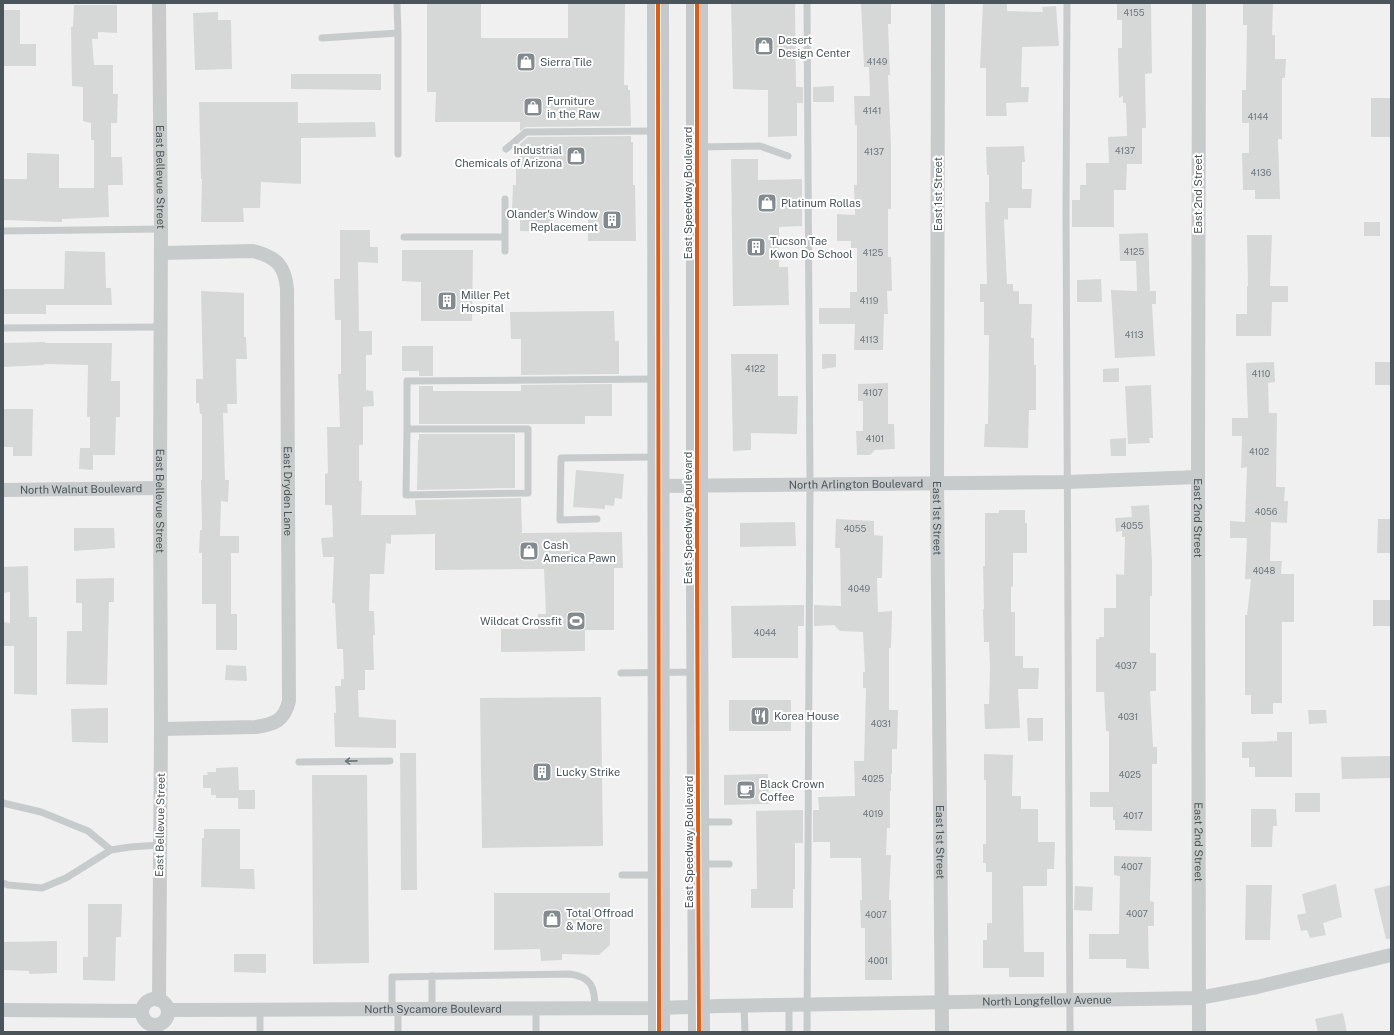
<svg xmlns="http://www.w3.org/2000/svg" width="1394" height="1035" font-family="'Public Sans',sans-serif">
  <rect width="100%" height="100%" fill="#f0f0f0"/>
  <path fill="#d6d8d8" d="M427,3h54v35h87v-35h57l-1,82h4v5h2l1,36 -105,1 -6,4v-9h-85l1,-30h-9z
    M731,3h64l1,84h7v16h-6v33l-29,1v-47l-35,-1z
    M861,3h30v21h-3l2,51h-2l3,70v64h-3v48h3l1,34h-5l1,23h-4l-1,36h-29l1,-26h-36v-16h31v-16h7v-44h-6v-7h-14v-27l18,1 -1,-30h3v-60h-2l-1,-29h16l-1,-29h-5z
    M983,3h24v8l36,1 -1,-5 14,-1 3,40 -37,1 -1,40h8l-1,15 -22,1 1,13h-21v-48h-6z
    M1117,3h34l1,70 -7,1 1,54h-4v36h-15l-1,26h-12v37h-42v-27h8v-15h6v-22h23l-1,-26 19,-1 -1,-33h-3v-7l-4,2 -1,-50h4v-28h-5z
    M1243,3h30l-1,32h3v24h11l-1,19h-3v61h-4l2,60h-25v-9h-12l-1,-37h7v-30h-7v-33h4l1,-65h-4z
    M74,5h43v28l-19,-1v7h-6l2,26h19v29h5l-1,29h-6v34h11l1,28h-15l1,32 -47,2v3l-59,-2v-41h24v-26l32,1v34h35v-48h-3v-17l-8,-2v-34l-11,-1 -1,-59h2z
    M3,10h17v34h16v22h-33z
    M218,12v8h13l1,49 -37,1 -2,-57z
    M291,74h90v16l-90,-1z
    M834,86v16h-21v-15z
    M1371,98h20v39h-20z
    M199,102h99v21l77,-1 1,15 -75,1v46l-40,-2 -1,26h-17l1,14h-43l1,-43h-1z
    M631,136v6h2v43h2l1,56h-48v-31h-35l-1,22 -32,-1v-21l-8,-1 1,-24h3v-18h3l1,-23 8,-7z
    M1024,146l1,16h-3v27h10l-1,19h-23v12l-4,-1 3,65h6v7h6v13h13l-1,34h3v27h2v45h-7l-1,38 -44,-1 1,-23h3l1,-89h-5v-33h-4v-18h7l-2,-82h4v-27h-2l-1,-28z
    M731,159h27v21l44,-1v47l-23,1v40h9l1,38 -56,1z
    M1364,222h16v14h-16z
    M340,230h30v17h8v16l-20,-1 1,69h13v24h-6v35l7,1 1,15 -11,1v38h-4v36h3l-1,34h55l-1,-15 106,-2 1,35 100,-1 1,36h-9v62h-29v21l-84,1v-23h37v-15h8l-2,-45 -109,1v-36l-44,1v9l-5,-1 -2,31h-14l-1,37h5l1,24h-2l1,35h-9v20h-7l1,27 37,3v28l-61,-1 -1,-34h2l-1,-27h6v-7h3l-1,-30h-6l-2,-46h-3l2,-46h-11l-2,-19 12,-1 -1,-32h-7v-31l3,-1 -1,-46h13l-2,-53h3v-54h-6l-1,-41h6z
    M1148,233l2,58h6v13h-4l3,52 -40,2 -4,-68 26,1 -1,-30h-16l-1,-27z
    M1247,235h25l-2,51h18v16h-16l-1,34h-35v-22h11v-28h1z
    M402,250h71l-1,71h-51v-39l-19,-1z
    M65,251l40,1 1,36h5l1,17h-66v9h-43v-25h61z
    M1101,279l1,23h-25v-22z
    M201,291l43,2v44h2l1,22h-11l1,45h-10l1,9h-5l2,67h4l-1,22 -7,-1 -1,35h19v17h-8v61h6v36h-21v-46h-14v-51h-3l1,-23h2l-1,-50h1v-66h-2l-1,-11h-3v-24h7z
    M614,311l1,30h4v33l-98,1v-36h-10l-1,-27z
    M45,342v1h67l-1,38h9v36h-4l-1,38h-22v15l-14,-1 1,-21h10v-31h-3l1,-52 -44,-1v1l-41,2v-24z
    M402,346h31v30h-14v-5h-17z
    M731,354h47v42h20l-1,38 -46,-1v17l-18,1z
    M822,354h14v13l-14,2z
    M1274,362l1,20 -7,1 1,30h8l-1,74h9l-1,14h4l-1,22 -16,-1 -1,39h12l-1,13h13v48h-12v81h-9v11h-22v-19h-6v-80h2l4,-36h-6l2,-41h-17v-17l15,1 2,-55 -6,1 1,-32h-10v-18h16l-2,-55z
    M1375,362h16v23h-16z
    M1119,368v14h-16v-13z
    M888,383v41h6l1,25 -20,1 -5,5h-13l-1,-24h7v-30h-5v-17z
    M612,384v32h-27v8h-166v-38h14v5h88v-6z
    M1151,385l2,53h-4l1,5 -22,1 -3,-58z
    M3,409h30l-1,47h-19v-9h-10z
    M419,434h96v54l-98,2 1,-50h1z
    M1126,438v18h-15l-1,-17z
    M576,470l48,4 -2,25 -7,-1 -1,8 -9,-1v4l-32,-2z
    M1149,505l3,55v36h-2v57h6v38h-6l3,56h4v17h-5v67l-37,-1v-10h-2v-13h-23v-15h19v-61h-3l-2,-39h-8v-53h3v-2h5v-29h12v-34l8,1 1,-38h-3v-6l-6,1 -1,-14 17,-1 -1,-11z
    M999,510h26v13h2v30h-14v33l-2,1v25h4v44h8v12h16l-1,21h-20l2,39 -35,1 -1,-25h5l1,-37 -1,-25h-5l-1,-33h1l-1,-43h2v-53h14z
    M836,519l38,2v14l9,1 -1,42h-5l1,34 14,-1 -1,37h-2v62h9l-1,39h-5v25h-1v17h-1v37h-3l-1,27h5l-2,45h2l1,80h-27v-52h-4l-1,-28h2l-1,-42h-31v-16h-17v-32h6l-1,-13 37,-1 -1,-35h10l2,-73h-3v-16h2l-2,-40 -23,-1 -6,-6 -20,1v-21l27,1 -1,-58h-5z
    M1378,519h13v34h-14z
    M795,522l1,24 -56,1v-24z
    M74,528h40l1,20 -41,3z
    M28,566l1,51h8v78l-23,-1v-48h-11v-24l7,1v-31l-7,1v-26z
    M114,578v24h-5l-2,83 -41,-1 1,-53h15v-28h-6v-24z
    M1373,600h18v26h-18z
    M804,605v21h-6v32h-66l-1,-52z
    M226,665l20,1 1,15 -22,-1z
    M601,697l2,149 -121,2 -2,-150z
    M729,700h62v31h-62z
    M108,708v35l-36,-1 -1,-33z
    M1308,710h18l1,13 -18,1z
    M1027,718h16v23h-15z
    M1277,732h15v45h-37v-10h-6v-9h-7v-16l35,-1z
    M400,753h16l1,137h-16z
    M984,754l29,1 -1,41h9v13h17v33h17l-1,27h-7v17h-24l1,66h20v25h-35v-9h-26v-28h4v-17h5v-51h-6v-9h-3v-19h3v-64h-2z
    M1391,756v22l-49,1 -1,-22z
    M238,767l1,23h16v19h-17v-11h-22v-3h-5v-7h-8v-13h5l-1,-3h9v-4z
    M768,774l1,30 -45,1v-30z
    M312,775h55l2,188 -56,1z
    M1295,793h25v19h-25z
    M1251,809h25l1,17h-4l-1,21h-21z
    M803,810v33h-8v46h-2v19h-42v-19h6l-1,-78z
    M204,829h36v40h14l1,20 -54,-2 1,-49h2z
    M1114,856l37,1 -1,44 4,1v24h-6l1,43 -23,-1v-9h-37v-25h30l1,-58 -6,-1z
    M1336,884l6,33 -19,6 3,12 -16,3 -3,-8 -6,1 -4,-16 9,-2 -4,-19z
    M1246,885h26l-2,55h-25z
    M1391,885v54h-5l-12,-50z
    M1075,886l18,1 -1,24 -18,-1z
    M494,893h116v52l-11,10 -37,-1v6l-21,1 -1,-12 -46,1z
    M88,904h34l-1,33h-5l-1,44 -32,-1v-23h5z
    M57,941v32l-28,1v-3l-26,-1v-28z
    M234,954h32v19l-32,-1z
    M1343,1013l4,19h-29l-3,-13z"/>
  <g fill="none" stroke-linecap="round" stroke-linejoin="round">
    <path stroke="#c8cbcb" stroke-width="7" d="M807,3l3,481 -3,548
      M1067,3l-1,209 4,820
      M322,38l76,-5 -1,-30
      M699,147l61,-1 28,10
      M506,149l20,-17 130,-1
      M398,154v-121
      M3,231l158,-2
      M404,237h101
      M505,251v-52
      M3,328l158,-1
      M407,429l-1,66 122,-2v-64h-121v-48l249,-2
      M597,519l-37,1 1,-62 95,-1
      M621,673l74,-1
      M299,762l91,-1
      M3,803l38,9 47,19 23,19
      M700,822h29
      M700,864h29
      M622,875h34
      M3,883l5,2 34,3 24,-10 45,-28 19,-3 30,-2
      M432,976v33
      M744,1005l1,27
      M789,1005v27
      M392,1009v-32l178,-3c22,3 25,14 25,34
      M398,1009v23
      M260,1032v-23
      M536,1032v-24"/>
    <g stroke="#c8cbcb" stroke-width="14">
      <path id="s1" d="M159,3l2,226 -1,259 1,241 -2,271"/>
      <path id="s2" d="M938,3l-1,481 5,548"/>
      <path id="s3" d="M1199,3l-1,474 1,555"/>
      <path id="s4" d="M161,253l92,-2c23,6 32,14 34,38l2,412c-5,20 -14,23 -33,26l-95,2"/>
      <path id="s5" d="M658,486l409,-4 131,-5"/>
      <path id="s6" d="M3,490l157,-2"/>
      <circle cx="155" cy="1012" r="13"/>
      <path d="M3,1010l139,1"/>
      <path id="s7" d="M168,1010l491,-2 61,-2 479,-8 58,-11 134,-32"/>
    </g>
    <path stroke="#c6c9cb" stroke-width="22" d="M658,3l1,1029
      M697,3v580l2,449"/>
    <defs>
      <path id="cycleway" d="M658,3l1,1029
        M697,3v580l2,449"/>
    </defs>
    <use href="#cycleway" stroke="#fff" stroke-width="6"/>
    <use href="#cycleway" stroke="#e8590c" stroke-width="4"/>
  </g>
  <defs><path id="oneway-shaft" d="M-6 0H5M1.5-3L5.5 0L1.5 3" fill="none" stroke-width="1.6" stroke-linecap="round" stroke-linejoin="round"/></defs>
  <use stroke="#6f787c" href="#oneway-shaft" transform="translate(351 761) rotate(179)"/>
  <defs>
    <symbol id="shop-square" viewBox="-11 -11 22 22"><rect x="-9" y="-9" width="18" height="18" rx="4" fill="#838b8e" stroke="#fff"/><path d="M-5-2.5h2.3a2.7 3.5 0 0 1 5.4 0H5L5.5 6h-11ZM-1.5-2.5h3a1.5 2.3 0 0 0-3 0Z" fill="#fff"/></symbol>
    <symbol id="building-square" viewBox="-11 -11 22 22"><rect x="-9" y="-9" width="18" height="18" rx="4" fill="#838b8e" stroke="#fff"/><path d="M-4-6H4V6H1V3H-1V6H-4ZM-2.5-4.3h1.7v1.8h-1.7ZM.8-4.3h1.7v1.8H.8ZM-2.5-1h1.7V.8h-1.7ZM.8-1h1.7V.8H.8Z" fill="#fff"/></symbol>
    <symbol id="stadium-square" viewBox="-11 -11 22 22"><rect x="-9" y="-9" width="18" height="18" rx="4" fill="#838b8e" stroke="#fff"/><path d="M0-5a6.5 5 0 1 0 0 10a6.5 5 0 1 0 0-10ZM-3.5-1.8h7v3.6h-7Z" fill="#fff"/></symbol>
    <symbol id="restaurant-square" viewBox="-11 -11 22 22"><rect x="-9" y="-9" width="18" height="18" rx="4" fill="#838b8e" stroke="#fff"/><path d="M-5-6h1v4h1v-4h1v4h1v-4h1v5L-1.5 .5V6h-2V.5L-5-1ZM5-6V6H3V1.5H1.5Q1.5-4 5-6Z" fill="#fff"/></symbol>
    <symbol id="cafe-square" viewBox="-11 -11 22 22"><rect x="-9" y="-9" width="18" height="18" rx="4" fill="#838b8e" stroke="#fff"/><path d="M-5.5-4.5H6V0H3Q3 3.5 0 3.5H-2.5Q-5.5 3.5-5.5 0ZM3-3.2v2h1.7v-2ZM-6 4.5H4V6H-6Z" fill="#fff"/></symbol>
  </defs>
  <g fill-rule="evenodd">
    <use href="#shop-square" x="753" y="35" width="22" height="22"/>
    <use href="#shop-square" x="515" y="51" width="22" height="22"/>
    <use href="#shop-square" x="522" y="96" width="22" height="22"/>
    <use href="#shop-square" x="565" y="145" width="22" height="22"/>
    <use href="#shop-square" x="756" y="192" width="22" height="22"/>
    <use href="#building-square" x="601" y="209" width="22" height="22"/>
    <use href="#building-square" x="745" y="236" width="22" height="22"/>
    <use href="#building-square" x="436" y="290" width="22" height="22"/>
    <use href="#shop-square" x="518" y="540" width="22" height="22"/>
    <use href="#stadium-square" x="565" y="610" width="22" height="22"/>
    <use href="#restaurant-square" x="749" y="705" width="22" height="22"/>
    <use href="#building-square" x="531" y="761" width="22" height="22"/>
    <use href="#cafe-square" x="735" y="779" width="22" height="22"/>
    <use href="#shop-square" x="541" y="908" width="22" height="22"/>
  </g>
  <g text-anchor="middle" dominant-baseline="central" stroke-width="4" stroke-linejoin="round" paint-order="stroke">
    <g font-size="9" fill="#6e777b">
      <text x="1134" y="12">4155</text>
      <text x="877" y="61">4149</text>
      <text x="872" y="110">4141</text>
      <text x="1258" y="116">4144</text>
      <text x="1125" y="150">4137</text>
      <text x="874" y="151">4137</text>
      <text x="1261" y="172">4136</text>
      <text x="1134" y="251">4125</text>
      <text x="873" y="252">4125</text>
      <text x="869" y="300">4119</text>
      <text x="1134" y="334">4113</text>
      <text x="869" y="339">4113</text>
      <text x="755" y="368">4122</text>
      <text x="1261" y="373">4110</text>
      <text x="873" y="392">4107</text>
      <text x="875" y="438">4101</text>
      <text x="1259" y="451">4102</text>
      <text x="1266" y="511">4056</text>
      <text x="1132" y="525">4055</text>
      <text x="855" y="528">4055</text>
      <text x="1264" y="570">4048</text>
      <text x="859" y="588">4049</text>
      <text x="765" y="632">4044</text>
      <text x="1126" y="665">4037</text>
      <text x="1128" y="716">4031</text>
      <text x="881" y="723">4031</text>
      <text x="1130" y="774">4025</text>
      <text x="873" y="778">4025</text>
      <text x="873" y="813">4019</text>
      <text x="1133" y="815">4017</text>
      <text x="1132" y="866">4007</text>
      <text x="1137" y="913">4007</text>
      <text x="876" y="914">4007</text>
      <text x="878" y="960">4001</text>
    </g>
    <g font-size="11" fill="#49555a" stroke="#fff" text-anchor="start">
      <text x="778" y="40">Desert<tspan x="778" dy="13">Design Center</tspan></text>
      <text x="540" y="62">Sierra Tile</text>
      <text x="547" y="101">Furniture<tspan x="547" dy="13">in the Raw</tspan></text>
      <text x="562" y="150" text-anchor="end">Industrial<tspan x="562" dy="13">Chemicals of Arizona</tspan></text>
      <text x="781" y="203">Platinum Rollas</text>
      <text x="598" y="214" text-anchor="end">Olander's Window<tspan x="598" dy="13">Replacement</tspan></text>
      <text x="770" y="241">Tucson Tae<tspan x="770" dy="13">Kwon Do School</tspan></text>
      <text x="461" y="295">Miller Pet<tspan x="461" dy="13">Hospital</tspan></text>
      <text x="543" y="545">Cash<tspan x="543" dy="13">America Pawn</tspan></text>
      <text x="562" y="621" text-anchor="end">Wildcat Crossfit</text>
      <text x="774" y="716">Korea House</text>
      <text x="556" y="772">Lucky Strike</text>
      <text x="760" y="784">Black Crown<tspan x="760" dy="13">Coffee</tspan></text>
      <text x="566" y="913">Total Offroad<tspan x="566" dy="13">&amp; More</tspan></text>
    </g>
    <g font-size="11" fill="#49555a" stroke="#fff">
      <text stroke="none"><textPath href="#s1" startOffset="174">East Bellevue Street</textPath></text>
      <text transform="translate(688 193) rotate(-90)">East Speedway Boulevard</text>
      <text transform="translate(938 194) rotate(-90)">East 1st Street</text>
      <text transform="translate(1198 194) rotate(-90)">East 2nd Street</text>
      <text stroke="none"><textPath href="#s5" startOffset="198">North Arlington Boulevard</textPath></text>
      <text stroke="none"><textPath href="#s6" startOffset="78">North Walnut Boulevard</textPath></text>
      <text stroke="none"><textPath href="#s4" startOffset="350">East Dryden Lane</textPath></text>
      <text stroke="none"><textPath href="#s1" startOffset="498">East Bellevue Street</textPath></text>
      <text transform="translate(688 518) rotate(-90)">East Speedway Boulevard</text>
      <text stroke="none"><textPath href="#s2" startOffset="515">East 1st Street</textPath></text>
      <text stroke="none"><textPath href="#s3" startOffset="515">East 2nd Street</textPath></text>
      <text transform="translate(160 825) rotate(-89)">East Bellevue Street</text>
      <text stroke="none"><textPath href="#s2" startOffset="839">East 1st Street</textPath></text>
      <text stroke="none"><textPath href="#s3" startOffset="839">East 2nd Street</textPath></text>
      <text transform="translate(689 842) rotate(-90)">East Speedway Boulevard</text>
      <text stroke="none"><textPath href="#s7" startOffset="879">North Longfellow Avenue</textPath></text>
      <text stroke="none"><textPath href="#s7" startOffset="265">North Sycamore Boulevard</textPath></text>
    </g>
  </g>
  <rect width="1394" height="1035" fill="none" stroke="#49555a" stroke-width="8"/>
</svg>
